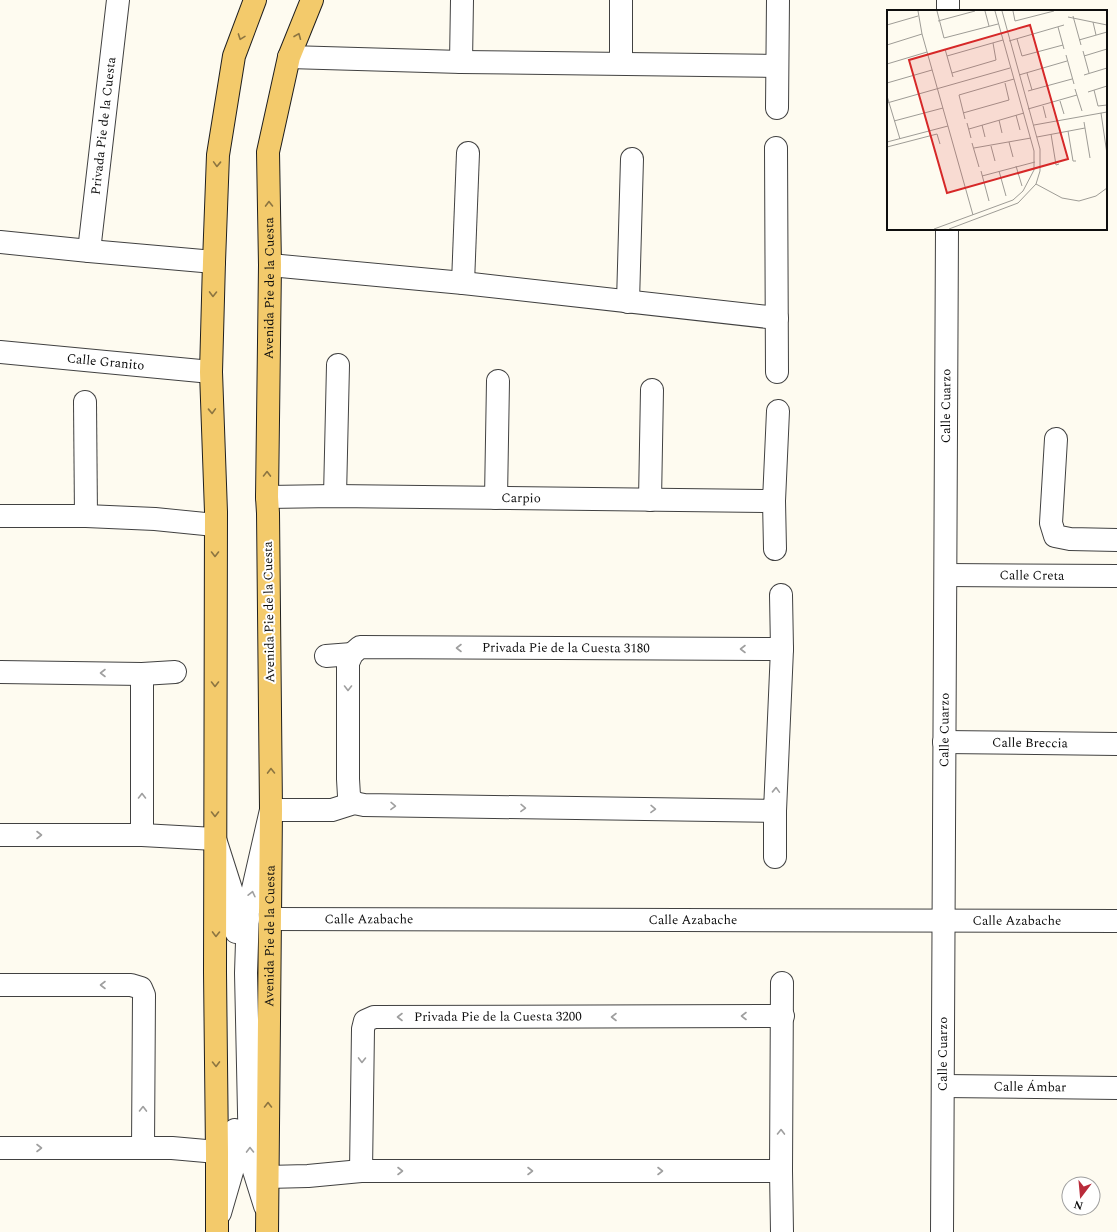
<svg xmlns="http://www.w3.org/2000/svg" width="1117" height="1232" font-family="Spectral,serif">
  <rect width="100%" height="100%" fill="#fefbf0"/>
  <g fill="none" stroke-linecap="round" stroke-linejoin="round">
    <defs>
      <g id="minor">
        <path d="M948,11v-11"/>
        <path d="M289,57l172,5 316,4"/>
        <path d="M461,62l1,-62"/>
        <path d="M621,63v-63"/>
        <path d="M777,108l1,-108"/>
        <path d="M776,148l1,224"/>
        <path d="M0,242l89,9 125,11"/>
        <path id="s1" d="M89,251l29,-251"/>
        <path d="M270,265l193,18 314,35"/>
        <path d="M463,283l5,-130"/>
        <path d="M628,302l4,-143"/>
        <path id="s2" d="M0,352l211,20"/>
        <path d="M85,402l1,114"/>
        <path d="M1056,439l-5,84 4,13 15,3 47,1"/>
        <path d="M335,496l3,-131"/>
        <path id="s3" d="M267,497l68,-1 439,5"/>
        <path d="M496,498l2,-117"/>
        <path d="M650,500l2,-110"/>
        <path d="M0,516h86l69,3 60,6"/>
        <path d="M775,549l-1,-48 4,-90"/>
        <path id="s4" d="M946,575l171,1"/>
        <path d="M326,656l26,-2"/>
        <path d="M0,672l142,2 33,-2"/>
        <path d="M142,674v161"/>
        <path id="s5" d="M944,742l173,2"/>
        <path id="s6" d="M354,803l-5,-7 -1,-17v-116l4,-9 8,-7 422,2"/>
        <path d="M0,835h142l73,4 22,69 -1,24"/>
        <path d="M775,857v-46"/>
        <path id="s7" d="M269,919l848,2"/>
        <path d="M0,985h131l10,3 3,7 -1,153"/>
        <path id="s8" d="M943,1086l174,2"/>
        <path d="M0,1148h172l45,4"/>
        <path id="s9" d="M361,1171l2,-142 2,-8 9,-4 409,-1"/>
        <path d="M267,1177l41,-1 53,-5h420"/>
        <path d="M265,1206l-15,-48 -4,-185 2,-62 23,-101h61l22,-7 10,2 411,6 7,-162 -1,-54"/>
        <path d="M220,1213l16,-55 -1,-28"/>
        <path d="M782,1232l-1,-61 1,-188"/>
        <path id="s10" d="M942,1232l5,-1003"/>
      </g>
      <g id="major">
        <path d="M217,1232v-80l-2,-180 1,-460 -5,-140 3,-110 4,-107 16,-99 21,-56"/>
        <path id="s11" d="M267,1232l4,-422 -3,-297 -1,-16 3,-232 -2,-113 21,-95 23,-57"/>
      </g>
    </defs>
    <use href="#minor" stroke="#414141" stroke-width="24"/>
    <use href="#major" stroke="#1f1f1f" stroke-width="24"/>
    <use href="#minor" stroke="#fff" stroke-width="22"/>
    <use href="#major" stroke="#f3ca6b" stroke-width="22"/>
  </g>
  <defs><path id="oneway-chevron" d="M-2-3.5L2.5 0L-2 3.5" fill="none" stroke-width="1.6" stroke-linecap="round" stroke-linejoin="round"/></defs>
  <g stroke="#8c7541">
    <use href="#oneway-chevron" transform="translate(298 36) rotate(-68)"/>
    <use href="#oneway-chevron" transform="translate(241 37) rotate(110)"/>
    <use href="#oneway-chevron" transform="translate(217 164) rotate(92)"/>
    <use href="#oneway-chevron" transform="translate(269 204) rotate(-91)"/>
    <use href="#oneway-chevron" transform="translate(213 294) rotate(91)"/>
    <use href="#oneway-chevron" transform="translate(212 411) rotate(88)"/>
    <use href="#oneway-chevron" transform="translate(267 474) rotate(-89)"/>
    <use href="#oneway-chevron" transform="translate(215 554) rotate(90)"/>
    <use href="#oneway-chevron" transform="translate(215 684) rotate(90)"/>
    <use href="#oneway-chevron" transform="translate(271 771) rotate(-91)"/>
    <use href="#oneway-chevron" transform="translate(215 814) rotate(90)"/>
    <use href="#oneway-chevron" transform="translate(216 934) rotate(91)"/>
    <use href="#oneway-chevron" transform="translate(216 1064) rotate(89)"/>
    <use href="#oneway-chevron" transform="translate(268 1105) rotate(-90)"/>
  </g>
  <g stroke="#9f9f9f">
    <use href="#oneway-chevron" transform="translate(459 648) rotate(-180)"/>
    <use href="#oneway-chevron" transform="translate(743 649) rotate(-180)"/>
    <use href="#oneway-chevron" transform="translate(103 673) rotate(-180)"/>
    <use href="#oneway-chevron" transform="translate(348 688) rotate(90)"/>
    <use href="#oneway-chevron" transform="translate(776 790) rotate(-88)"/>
    <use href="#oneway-chevron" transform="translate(142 796) rotate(-90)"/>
    <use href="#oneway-chevron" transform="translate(393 806) rotate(1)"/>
    <use href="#oneway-chevron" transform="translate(523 808) rotate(1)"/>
    <use href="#oneway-chevron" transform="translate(653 809) rotate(1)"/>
    <use href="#oneway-chevron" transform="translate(39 835)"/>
    <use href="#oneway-chevron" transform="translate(252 894) rotate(-77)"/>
    <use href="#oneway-chevron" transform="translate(103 985) rotate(180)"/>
    <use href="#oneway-chevron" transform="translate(744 1016) rotate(180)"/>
    <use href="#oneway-chevron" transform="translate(400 1017) rotate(180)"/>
    <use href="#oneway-chevron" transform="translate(614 1017) rotate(180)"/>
    <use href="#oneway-chevron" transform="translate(362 1060) rotate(91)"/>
    <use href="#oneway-chevron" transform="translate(143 1109) rotate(-89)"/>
    <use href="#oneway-chevron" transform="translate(781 1132) rotate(-89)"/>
    <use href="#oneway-chevron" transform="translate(39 1148)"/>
    <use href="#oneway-chevron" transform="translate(250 1150) rotate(-91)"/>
    <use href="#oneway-chevron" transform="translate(400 1171)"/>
    <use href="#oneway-chevron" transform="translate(530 1171)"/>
    <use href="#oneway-chevron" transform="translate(660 1171)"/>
  </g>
  <g text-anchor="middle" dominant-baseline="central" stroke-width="4" stroke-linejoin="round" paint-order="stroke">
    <g font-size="13" fill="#0e0e0e" stroke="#fff">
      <text stroke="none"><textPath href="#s1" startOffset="126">Privada Pie de la Cuesta</textPath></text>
      <text stroke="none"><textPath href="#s11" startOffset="944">Avenida Pie de la Cuesta</textPath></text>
      <text stroke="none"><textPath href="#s2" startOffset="106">Calle Granito</textPath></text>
      <text stroke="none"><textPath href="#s10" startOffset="826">Calle Cuarzo</textPath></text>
      <text stroke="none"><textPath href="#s3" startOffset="254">Carpio</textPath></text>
      <text stroke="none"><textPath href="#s4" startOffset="86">Calle Creta</textPath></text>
      <text transform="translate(269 612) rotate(-91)">Avenida Pie de la Cuesta</text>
      <text stroke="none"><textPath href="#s6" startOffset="368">Privada Pie de la Cuesta 3180</textPath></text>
      <text stroke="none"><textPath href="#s10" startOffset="502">Calle Cuarzo</textPath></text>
      <text stroke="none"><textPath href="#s5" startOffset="86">Calle Breccia</textPath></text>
      <text stroke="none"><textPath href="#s7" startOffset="100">Calle Azabache</textPath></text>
      <text stroke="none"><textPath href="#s7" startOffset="424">Calle Azabache</textPath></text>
      <text stroke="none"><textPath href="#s7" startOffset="748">Calle Azabache</textPath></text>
      <text stroke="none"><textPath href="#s11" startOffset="296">Avenida Pie de la Cuesta</textPath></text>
      <text stroke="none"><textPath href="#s9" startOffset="284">Privada Pie de la Cuesta 3200</textPath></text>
      <text stroke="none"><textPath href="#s10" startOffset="178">Calle Cuarzo</textPath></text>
      <text stroke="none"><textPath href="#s8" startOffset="87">Calle Ámbar</textPath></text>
    </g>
  </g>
  <g transform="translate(887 10)">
    <rect width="220" height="220" fill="#fefbf0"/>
    <path fill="none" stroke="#9e9c96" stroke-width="1" d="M31,1l4,23 51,181M50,1l7,27 54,-14M98,1l4,15M126,1l2,10 39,-10M186,6l8,29M181,7l39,8M51,11l37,-10M206,12l3,13M0,15l31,-9M171,17l6,22M130,29l5,17 41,-11M192,30l28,-8M122,31l55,-16M0,35l35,-11M58,39l8,28M196,41l6,22M179,45l8,29M60,46l56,-16M197,46l23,-7M0,54l40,-12M65,63l44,-13 -3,-17M140,63l5,17M132,65l48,-14M197,65l23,-7M0,73l45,-13M188,79l7,22M207,80l4,16 9,-1M141,81l44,-12M201,82l19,-6M0,86l13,43M173,91l4,13M0,93l123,-35M156,96l3,12M141,99l49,-14M76,103l46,-13 -4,-17M214,103l6,41M129,105l4,15M78,109l-6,-24 55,-16M112,110l3,13M7,111l49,-13M197,112l6,36M80,113l4,15M95,115l3,12M147,115l73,-13M82,119l55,-16M181,121l5,30h3M164,124l5,31 3,-1M150,127l48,-9M0,132l61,-16M122,132l4,15M85,133l7,24M104,136l4,15M0,137l50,-13 3,10M87,138l57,-10M129,156l6,20M94,161l8,30M112,161l7,25M95,166l53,-14M149,174l26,14 17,3 17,-5 11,-8M47,219l79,-29 10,-9 11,-21v-19l-39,-140M62,219l69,-26 18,-19 4,-13v-22l-38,-138"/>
    <path fill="#d62828" fill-opacity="0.15" stroke="#d62828" stroke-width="2" d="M143,15l38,134 -121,34 -38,-133z"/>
    <rect width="220" height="220" fill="none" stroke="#0e0e0e" stroke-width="2"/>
  </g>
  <g transform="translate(1081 1196) rotate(196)"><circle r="19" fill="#ffffff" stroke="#9f9f9f"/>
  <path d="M0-3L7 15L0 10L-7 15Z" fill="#b92b3a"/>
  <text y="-6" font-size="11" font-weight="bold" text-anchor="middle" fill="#0e0e0e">N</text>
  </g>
</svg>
